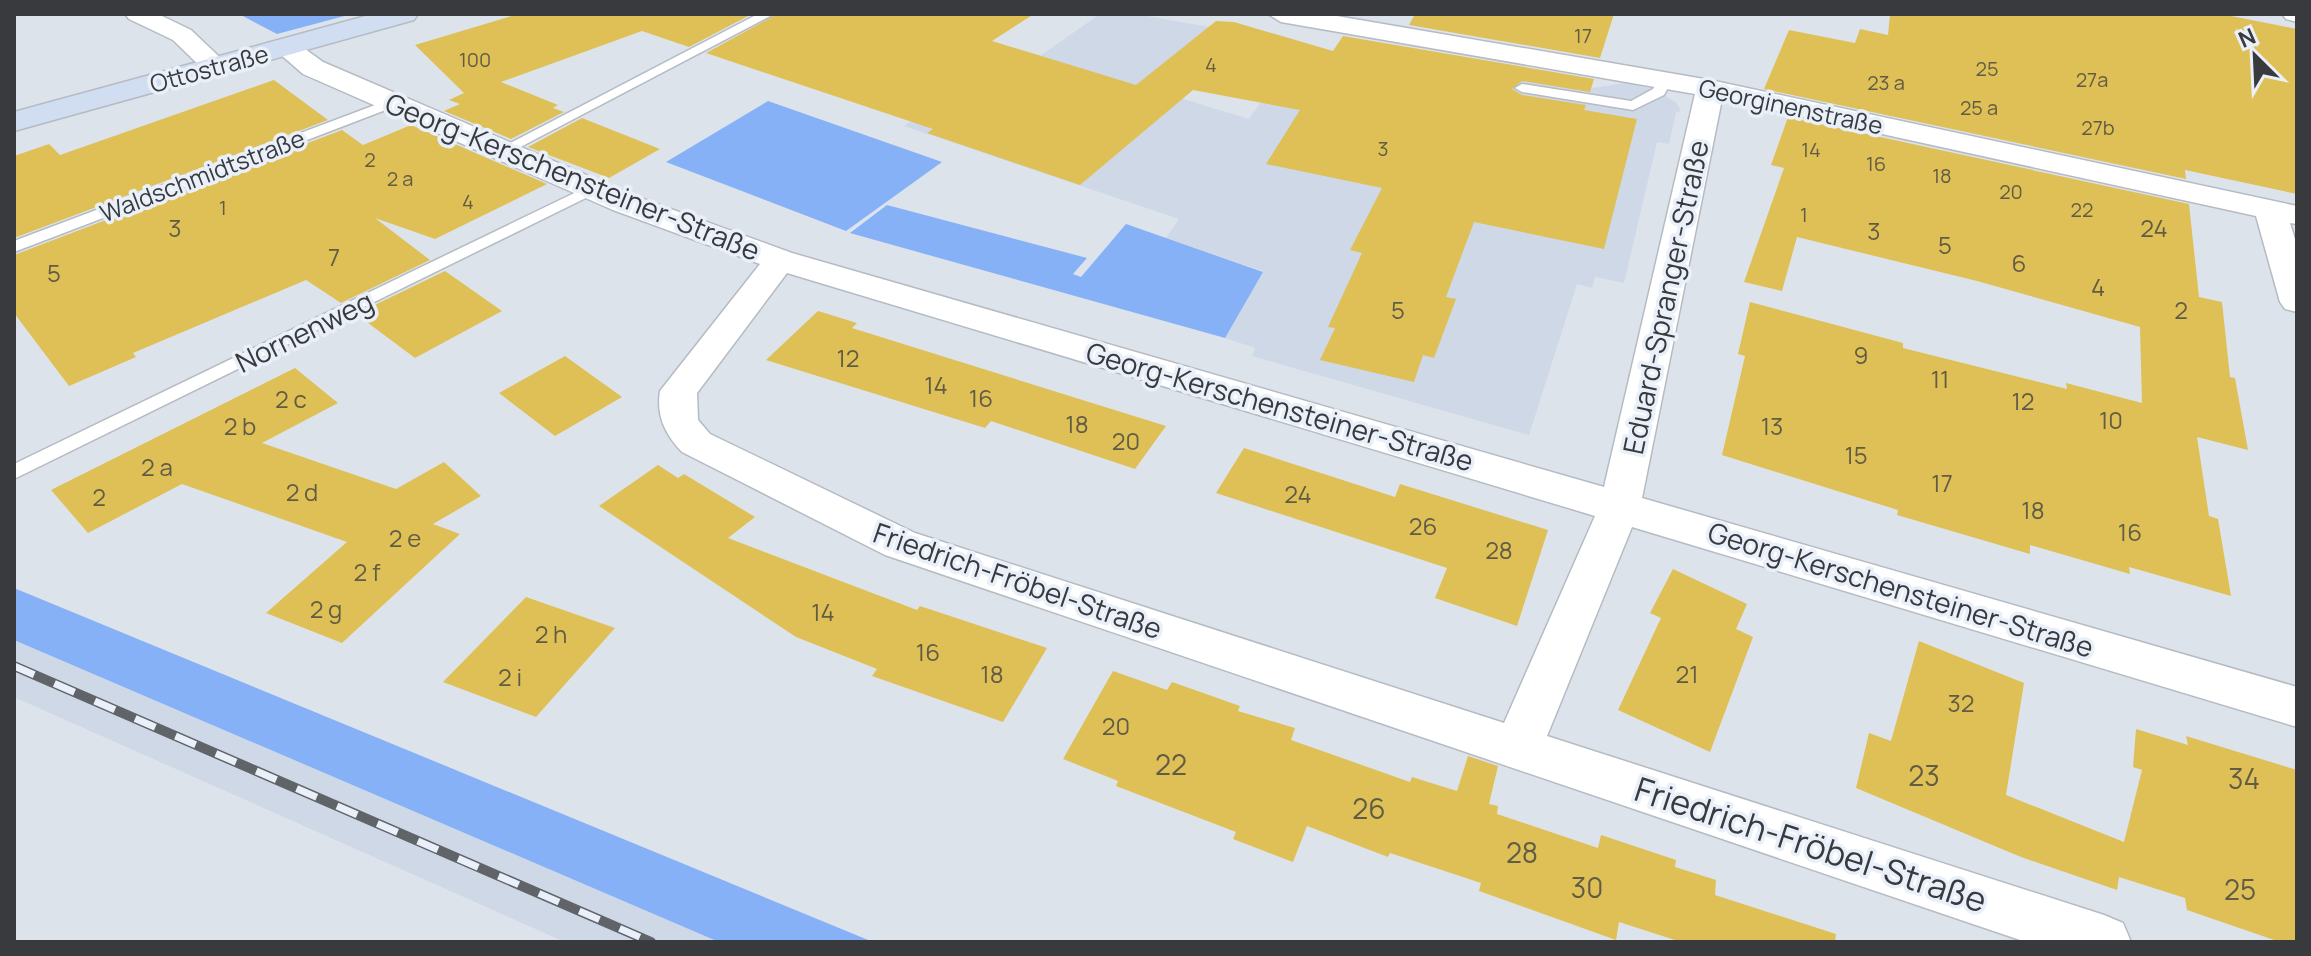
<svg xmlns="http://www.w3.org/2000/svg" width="2311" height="956" font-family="Manrope,sans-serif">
  <rect width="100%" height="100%" fill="#dde3eb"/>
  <path fill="#ced8e7" d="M1100,14h36l73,13 -72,58 112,34 50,-70 288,40 38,-6 24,5 27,14 5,9 -5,1 -7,32 -12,-2 -33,141 -29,-6 -3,11 -15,-4 -48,151 -277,-79 3,-8 -30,-10 38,-67 -97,-33 13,-19 -275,-93 36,-26 10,3 76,-52 14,5z
    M14,640l705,302h-154l-551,-245z"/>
  <path fill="#86b1f6" d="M239,14h113l-75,20z
    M768,101l174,61 -96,69 -180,-69z
    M887,205l200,53 -14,16 8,3 45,-53 137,48 -38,66 -375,-105z
    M14,588l859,354h-154l-705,-302z"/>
  <path fill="#dec056" d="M518,14h234l-63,33 -47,-16 -141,51 57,23 -5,3 11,4 -53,27 -67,-28 16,-7 -11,-4 15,-7 -49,-48z
    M777,14h257l-42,27 144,44 80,-64 18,1 99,29 10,-15 251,43 -4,13 -68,-11 -10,8 10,6 64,10 -2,5 53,9 -33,130 -130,-27 -28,75 10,2 -22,59 -11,-3 -9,27 -94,-22 15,-32 -7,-1 34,-74 -12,-3 32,-62 -116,-24 34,-54 -107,-20 -113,95 -153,-52 6,-4 -227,-76z
    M1415,14h199l-14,44 -191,-33z
    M1890,14h331l76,15v165l-112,-24 1,9 -422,-90 25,-59 66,13 5,-14 28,6z
    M274,80l54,40 -314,118v-82l35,-12 11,11z
    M1788,117l401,87 10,93 23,5 8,75 5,1 13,72 -51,-13 12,79 9,3 13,77 -102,-29 1,7 -100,-29v9l-133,-39 1,-5 -176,-55 23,-99 -7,-2 12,-52 153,41v5l164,41 -1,-6 76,20 -2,-76 -163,-46 -180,-44 -15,54 -38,-9 40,-114 -13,-3z
    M582,118l78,31 -51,29 -81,-31z
    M411,125l136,59 -112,55 -60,-21 55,42 -89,43 -35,-23 -173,73 3,4 -67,29 -55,-73v-58l328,-125 21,15z
    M445,271l57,40 -87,47 -59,-44z
    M818,311l39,12 -5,5 314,98 -31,43 -144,-48 -6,7 -219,-68z
    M565,356l57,41 -67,39 -56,-43z
    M295,368l43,35 -76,40 134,46 48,-27 37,34 -48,28 27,10 -118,109 -76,-30 81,-71 -165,-58 -94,49 -37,-43z
    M1244,448l151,49 5,-13 148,46 -31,96 -82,-28 12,-30 -231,-75z
    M658,465l20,13 6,-4 71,43 -27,21 189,72 3,-4 127,42 -44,74 -131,-46 5,-7 -81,-32 -197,-131z
    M1673,569l74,35 -11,25 17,8 -43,115 -92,-42 43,-92 -11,-5z
    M526,597l89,31 -79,89 -93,-35z
    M1919,641l105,42 -18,112 118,47 18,-72 -9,-3 3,-38 52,16 -2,-9 111,34v172h-17l-93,-32 -2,-12 -66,-21 -2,13 -96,-33 -165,-69 13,-55 22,8z
    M1113,671l54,19 5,-8 68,24 -2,5 57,17 -4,12 119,42 2,-5 45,14 11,-35 30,10 -9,38 9,2 -1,8 101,34 3,-13 75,25 -1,7 41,13 -1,15 121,39 -1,8h-154l-62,-20 -3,18 -137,-49 2,-8 -91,-30 -2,4 -81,-31 -14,36 -60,-23 3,-7 -120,-46 2,-5 -55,-22z"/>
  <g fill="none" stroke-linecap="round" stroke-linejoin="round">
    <defs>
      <path id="lane" d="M758,14h16l-265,139 -5,1 -7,-4z
        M1660,77l12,3 -8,15 -31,15 -111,-18 -7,-4 7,-4 109,17 22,-12z
        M391,99l7,4 -2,3 -382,146v-11z
        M593,184l8,5 -3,3 -584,287v-15z"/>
      <path id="street" d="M125,14h33l33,16 38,36 -3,6h-20l-33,-32 -44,-21z
        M1268,14h57l385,66 587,126v18l-7,-1 7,23v66l-12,-3 -5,-7 -24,-86 -534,-117 -80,399 655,189v40l-665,-200 -85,209 557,179 19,8 8,19h-105l-1141,-387 -203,-103c-17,-18 -26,-36 -22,-61l100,-127 -147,-54 -310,-136 -31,-27 4,-6h18l29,21 312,134 157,57 812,234 91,-393 -414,-72zM787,273l808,243 -91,207 -589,-190 -205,-99 -12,-14 -1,-27z
        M2282,14h15v8l-11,-3z"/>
      <path id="secondary" d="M373,14h45l-4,6 -400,111v-19z"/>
    </defs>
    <use href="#lane" stroke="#b5bbc3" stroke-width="3"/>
    <use href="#street" stroke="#b5bbc3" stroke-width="3"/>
    <use href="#secondary" stroke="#b5bbc3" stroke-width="3"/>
    <use href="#lane" fill="#fff" fill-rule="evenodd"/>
    <use href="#street" fill="#fff" fill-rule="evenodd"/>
    <use href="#secondary" fill="#d1ddf1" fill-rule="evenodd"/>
    <defs>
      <path id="rail" d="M14,666l637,276"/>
    </defs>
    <use href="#rail" stroke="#606368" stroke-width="10"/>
    <use href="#rail" stroke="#eaf0f9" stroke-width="7" stroke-dasharray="22" stroke-linecap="butt"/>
  </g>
  <g text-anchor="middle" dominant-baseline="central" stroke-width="7" stroke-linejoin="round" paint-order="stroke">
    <g font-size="20" fill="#625c44">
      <text x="1583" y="35">17</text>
      <text x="475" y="59">100</text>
      <text x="1211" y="64">4</text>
      <text x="1987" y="68">25</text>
      <text x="2092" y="79">27a</text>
      <text x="1886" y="82">23 a</text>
      <text x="1979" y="107">25 a</text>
      <text x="2098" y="127">27b</text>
      <text x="1383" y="148">3</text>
      <text x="1811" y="149">14</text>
      <text x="370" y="159">2</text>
      <text x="1876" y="163">16</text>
      <text x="1942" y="175">18</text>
      <text x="400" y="178">2 a</text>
      <text x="2011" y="191">20</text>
      <text x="468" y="201">4</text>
      <text x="223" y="207">1</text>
      <text x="2082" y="209">22</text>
      <text x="1804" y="214">1</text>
    </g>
    <g font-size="24" fill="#383a3e" stroke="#eaf0f9">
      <text transform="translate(209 68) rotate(-15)">Ottostraße</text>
      <text transform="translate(1791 106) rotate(12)">Georginenstraße</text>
      <text transform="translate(202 175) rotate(-21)">Waldschmidtstraße</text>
    </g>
    <g font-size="24" fill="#625c44">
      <text x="175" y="227">3</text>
      <text x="2154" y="227">24</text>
      <text x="1874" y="230">3</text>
      <text x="1945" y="244">5</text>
      <text x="334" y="256">7</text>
      <text x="2019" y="262">6</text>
      <text x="54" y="272">5</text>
      <text x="2098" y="286">4</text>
      <text x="1398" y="309">5</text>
      <text x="2181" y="309">2</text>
      <text x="1861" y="354">9</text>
      <text x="848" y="357">12</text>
      <text x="1940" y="378">11</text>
      <text x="936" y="384">14</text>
      <text x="981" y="397">16</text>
      <text x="291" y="398">2 c</text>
      <text x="2023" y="400">12</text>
      <text x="2111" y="419">10</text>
      <text x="1077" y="423">18</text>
      <text x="240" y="425">2 b</text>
      <text x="1772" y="425">13</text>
      <text x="1126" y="440">20</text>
      <text x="1856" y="454">15</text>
      <text x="157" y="466">2 a</text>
      <text x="1942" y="482">17</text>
      <text x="302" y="491">2 d</text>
      <text x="1298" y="493">24</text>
      <text x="99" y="496">2</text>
      <text x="2033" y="509">18</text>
      <text x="1423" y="525">26</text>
      <text x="2130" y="531">16</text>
      <text x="405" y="537">2 e</text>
      <text x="1499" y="549">28</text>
      <text x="367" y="571">2 f</text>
      <text x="326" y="608">2 g</text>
      <text x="823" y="611">14</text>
      <text x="551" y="633">2 h</text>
      <text x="928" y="651">16</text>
      <text x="992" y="673">18</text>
      <text x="1687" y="673">21</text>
      <text x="510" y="676">2 i</text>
      <text x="1961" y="702">32</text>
      <text x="1116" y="725">20</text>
    </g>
    <g font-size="28" fill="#383a3e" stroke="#eaf0f9">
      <text transform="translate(573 176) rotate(22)">Georg-Kerschensteiner-Straße</text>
      <text transform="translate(1665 297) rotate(-78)">Eduard-Spranger-Straße</text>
      <text transform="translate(304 331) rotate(-26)">Nornenweg</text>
      <text transform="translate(1280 406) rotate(16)">Georg-Kerschensteiner-Straße</text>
      <text transform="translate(1018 580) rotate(19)">Friedrich-Fröbel-Straße</text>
      <text transform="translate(1901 589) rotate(17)">Georg-Kerschensteiner-Straße</text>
    </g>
    <g font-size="28" fill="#625c44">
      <text x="1171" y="764">22</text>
      <text x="1924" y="775">23</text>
      <text x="2244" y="778">34</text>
      <text x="1369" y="808">26</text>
      <text x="1522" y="852">28</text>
      <text x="1587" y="887">30</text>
      <text x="2240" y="889">25</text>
    </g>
    <g font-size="34" fill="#383a3e" stroke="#eaf0f9">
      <text transform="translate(1811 844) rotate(18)">Friedrich-Fröbel-Straße</text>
    </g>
  </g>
  <rect width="2311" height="956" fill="none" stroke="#383a3e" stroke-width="32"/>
  <g transform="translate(2255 56) rotate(336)" stroke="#eaf0f9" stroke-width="6" paint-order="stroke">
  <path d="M0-6L14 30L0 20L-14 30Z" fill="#383a3e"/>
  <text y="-12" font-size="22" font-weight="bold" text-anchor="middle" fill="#383a3e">N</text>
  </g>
</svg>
